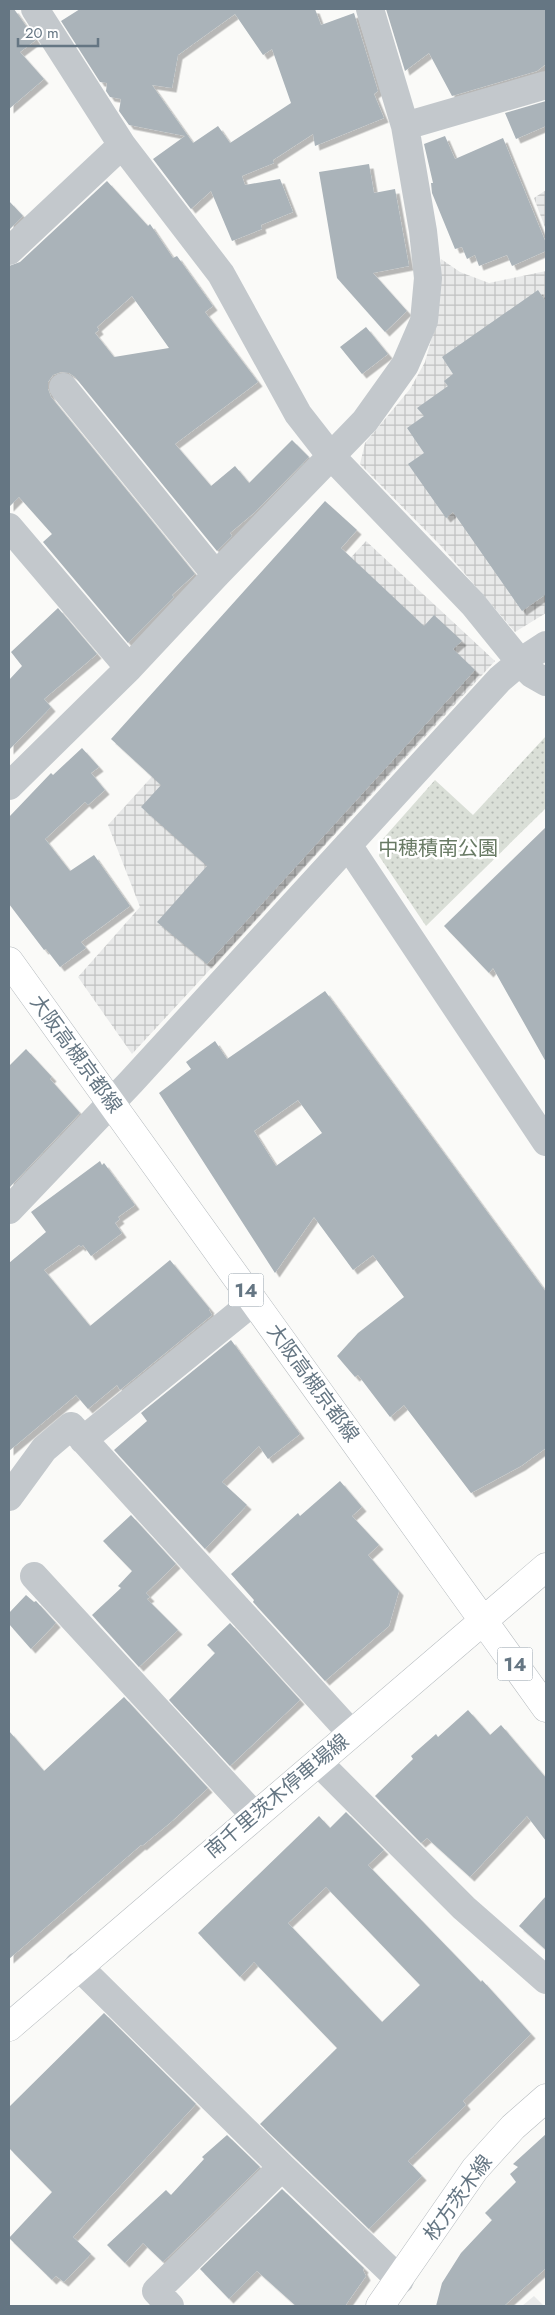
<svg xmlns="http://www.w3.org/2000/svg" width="555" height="2315" font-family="Jost,'Noto Sans JP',sans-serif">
  <defs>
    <pattern id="industrial-grid" width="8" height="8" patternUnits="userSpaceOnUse" patternTransform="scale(1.25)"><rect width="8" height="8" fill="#e8e9e9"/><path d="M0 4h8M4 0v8" fill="none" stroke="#c0c1c2"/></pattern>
    <pattern id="grass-dots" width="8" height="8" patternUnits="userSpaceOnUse" patternTransform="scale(1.25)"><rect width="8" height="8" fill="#dadfd7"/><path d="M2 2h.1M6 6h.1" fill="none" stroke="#b4b9b4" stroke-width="1.8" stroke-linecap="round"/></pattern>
    <filter id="shadow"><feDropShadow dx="4.5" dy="4.5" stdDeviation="0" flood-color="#0004"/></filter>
  </defs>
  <rect width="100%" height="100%" fill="#fafaf8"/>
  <path fill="#e8e9e9" d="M534,2296l10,10h-22z"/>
  <path fill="url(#industrial-grid)" d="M546,190v40l-12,-32z
    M441,259l19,13 29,11 57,-12v342l-31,19 -75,-87 -80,-81 5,-21 45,-54 15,-27 13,-47z
    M366,541l129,120 -363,393 -54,-77 62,-70 -32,-82z"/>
  <path fill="url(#grass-dots)" d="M546,736v72l-120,118 -47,-70 2,-15 54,-61 38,35z"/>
  <path fill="#aab3b9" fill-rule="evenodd" filter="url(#shadow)" d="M9,9h5l22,31 -16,12 24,27 -35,30z
    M80,9h235l6,16 33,-12 24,78 -4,3 10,24 -69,28 -2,-12 -40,26 1,3 -32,13 3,9 35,-6 13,33 -32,13 1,4 -30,12 -21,-50 -20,18 -38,-50 32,-23 -56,-11 -10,-14 2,-12 -11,-2 -4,-6 1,-8 -7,-1 -39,-61zM235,14l28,41 9,-6 19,54 -61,40 -12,-17 -25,17 -41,-58 20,3 6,-33z
    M386,9h160v55l-9,7 -85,25 -23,-43 -24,18z
    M546,101v25l-30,13 -11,-26z
    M445,136l10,23 48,-21 43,105v8l-34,15 -5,-11 -28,11 -4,-11 -8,4 -5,-12 -7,2 -23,-56 -1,-10h2l-9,-39z
    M369,164l5,29 21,-4 14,77 -36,7 34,38 -22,21 -48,-54 -18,-106z
    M107,181l41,45 2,-2 23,34 4,-2 36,50 -8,6 53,70 -83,62 36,42 24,-20 14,17 43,-43 17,17 -54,55 -25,21 2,3 -15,15 -142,-174 -6,-4 -8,-1 -8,3 -5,7v7l3,8 144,177 -23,21 2,2 -46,46 -85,-101 9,-8 -33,-37 -10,10v-241l11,-4zM132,296l37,52 -55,9 -19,-24 4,-3 -2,-3z
    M9,201l14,15 -14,14z
    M538,290l8,12v292l-24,17 -69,-99 -7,6 -38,-54 16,-11 -17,-25 17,-12 -7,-8 31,-22 -4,-5 9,-7 -11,-17z
    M366,327l22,27 -26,20 -22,-27z
    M325,501l32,29 -16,18 83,78 10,-11 28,26 -9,8 22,21 -268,294 -50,-42 50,-56 -66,-59 20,-22 -50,-46z
    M58,608l39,46 -53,45 7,8 -42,43v-70l13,-14 -11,-14z
    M82,748l17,19 -8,6 14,17 -17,15 -3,-3 -40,37 25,32 24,-16 36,51 -49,36 5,6 -26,19 -14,-18 -2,1 -35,-46v-87l42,-44 2,2z
    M546,827v235l-53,-94 -4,5 -45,-47z
    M325,991l221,301v156l-25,18 -50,27 -67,-88 -14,12 -32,-42 -3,2 -18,-21 21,-23 46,-36 -31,-42 -20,15 -39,-53 -39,56 -116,-180 32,-24 -5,-7 29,-21 12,18zM298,1100l24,33 -46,33 -22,-35z
    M26,1049l26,28 -2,2 30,34 -71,75v-122z
    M100,1161l2,4 2,-2 31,42 -17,12 2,2 -5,4 7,10 -31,23 -8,-11 -2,2 -2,-2 -35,25 46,56 80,-66 40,49 -1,1 3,5 -92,75 -3,-5 -29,24 -12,-14 -67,56v-188l37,-31 -15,-20z
    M231,1340l69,94 -32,25 -9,-13 -37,36 25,23 -42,44 -91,-99 33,-29 -6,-8z
    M340,1481l22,26 -10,9 27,29 -11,10 31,36 -10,35 -64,55 -72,-79 1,-2 -23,-26 67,-61 2,3z
    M131,1515l45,49 -30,29 4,4 -3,2 31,31 -39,37 -47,-52 29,-27 -3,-2 14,-15 -29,-30z
    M26,1595l8,7 2,-1 20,22 -25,26 -22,-25v-11z
    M230,1623l70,77 -70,66 -61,-66 46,-47 -8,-8z
    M124,1697l84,91 -37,34 -29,24 -1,-1 -132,114v-228l35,40z
    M468,1710l22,25 11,-10 45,53v63l-19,-25 -57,61 -43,-39 -6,5 -46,-47 38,-37 -2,-3 25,-22 2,3z
    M346,1812l38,38 -16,15 113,117 1,-2 49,54 -68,67 3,4 -58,56 14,15 -53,53 -109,-105 77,-76 -83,-86 -14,15 -42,-44 121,-117 11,12zM326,1887l94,98 -38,37 -94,-99z
    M546,1896v54l-27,-24z
    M104,2013l92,91 -123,133 18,17 -27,28 -8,-6 -4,4 -43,-42 43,-46 -43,-44v-41z
    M546,2134v134l-42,38h-68l6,-23 19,-30 31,-33 -7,-7 31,-31 -6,-8 8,-7 -5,-3z
    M227,2135l33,32 -97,95 -20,-19 -18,20 -18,-18 59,-55 5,5 33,-36 -2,-2z
    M282,2189l82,79 -1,2 3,6 -21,30h-49l-39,-35 -28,28 -29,-30z"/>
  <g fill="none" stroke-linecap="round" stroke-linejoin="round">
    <defs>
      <path id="major" d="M9,961l537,747
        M9,2027l537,-460
        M380,2306l95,-137 38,-42 33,-29"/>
    </defs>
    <use href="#major" stroke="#b5babe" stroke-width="29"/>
    <path stroke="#c3c8cc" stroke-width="28" d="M35,9l87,136 99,129 77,140 32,41 143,149 47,58 12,12 14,8
      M405,126l141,-41
      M9,251l113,-106
      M63,387l153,188
      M9,527l120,141
      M9,786l120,-118 87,-93 149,-154 40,-56 19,-44 4,-43 -5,-47 -18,-105 -35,-117
      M348,845l198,297
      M9,1210l122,-128 369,-403 20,-17 26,-17
      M83,1440l171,-139
      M9,1497l35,-48 27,-23 280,307
      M34,1576l220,239
      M318,1762l146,146 82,72
      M78,1966l204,201 118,113
      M170,2306l-14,-15 126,-124"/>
    <use href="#major" stroke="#fff" stroke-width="28"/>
  </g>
  <g text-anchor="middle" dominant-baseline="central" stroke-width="5" stroke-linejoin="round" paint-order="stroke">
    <g fill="#fff" stroke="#939fa8" stroke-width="1">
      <rect x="228.5" y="1273.5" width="35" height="33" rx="4"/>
      <rect x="497.5" y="1647.5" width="35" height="33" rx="4"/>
    </g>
    <g font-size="19" font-weight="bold" fill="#657683">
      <text x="246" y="1290">14</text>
      <text x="515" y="1664">14</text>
    </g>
    <g font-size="20" fill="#687a64" stroke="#fff">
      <text x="438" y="848">中穂積南公園</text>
    </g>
    <g font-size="20" fill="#657683" stroke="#fff">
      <text transform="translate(76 1054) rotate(54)">大阪高槻京都線</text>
      <text transform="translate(313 1383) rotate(54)">大阪高槻京都線</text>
      <text transform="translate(277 1796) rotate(-40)">南千里茨木停車場線</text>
      <text transform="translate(458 2198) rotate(-54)">枚方茨木線</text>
    </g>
  </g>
  <rect width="555" height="2315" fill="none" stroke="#657683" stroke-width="20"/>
  <path d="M18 38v8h80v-8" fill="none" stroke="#657683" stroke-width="2.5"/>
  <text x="25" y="38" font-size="15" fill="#657683" stroke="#ffffff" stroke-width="4" paint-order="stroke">20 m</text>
</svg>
